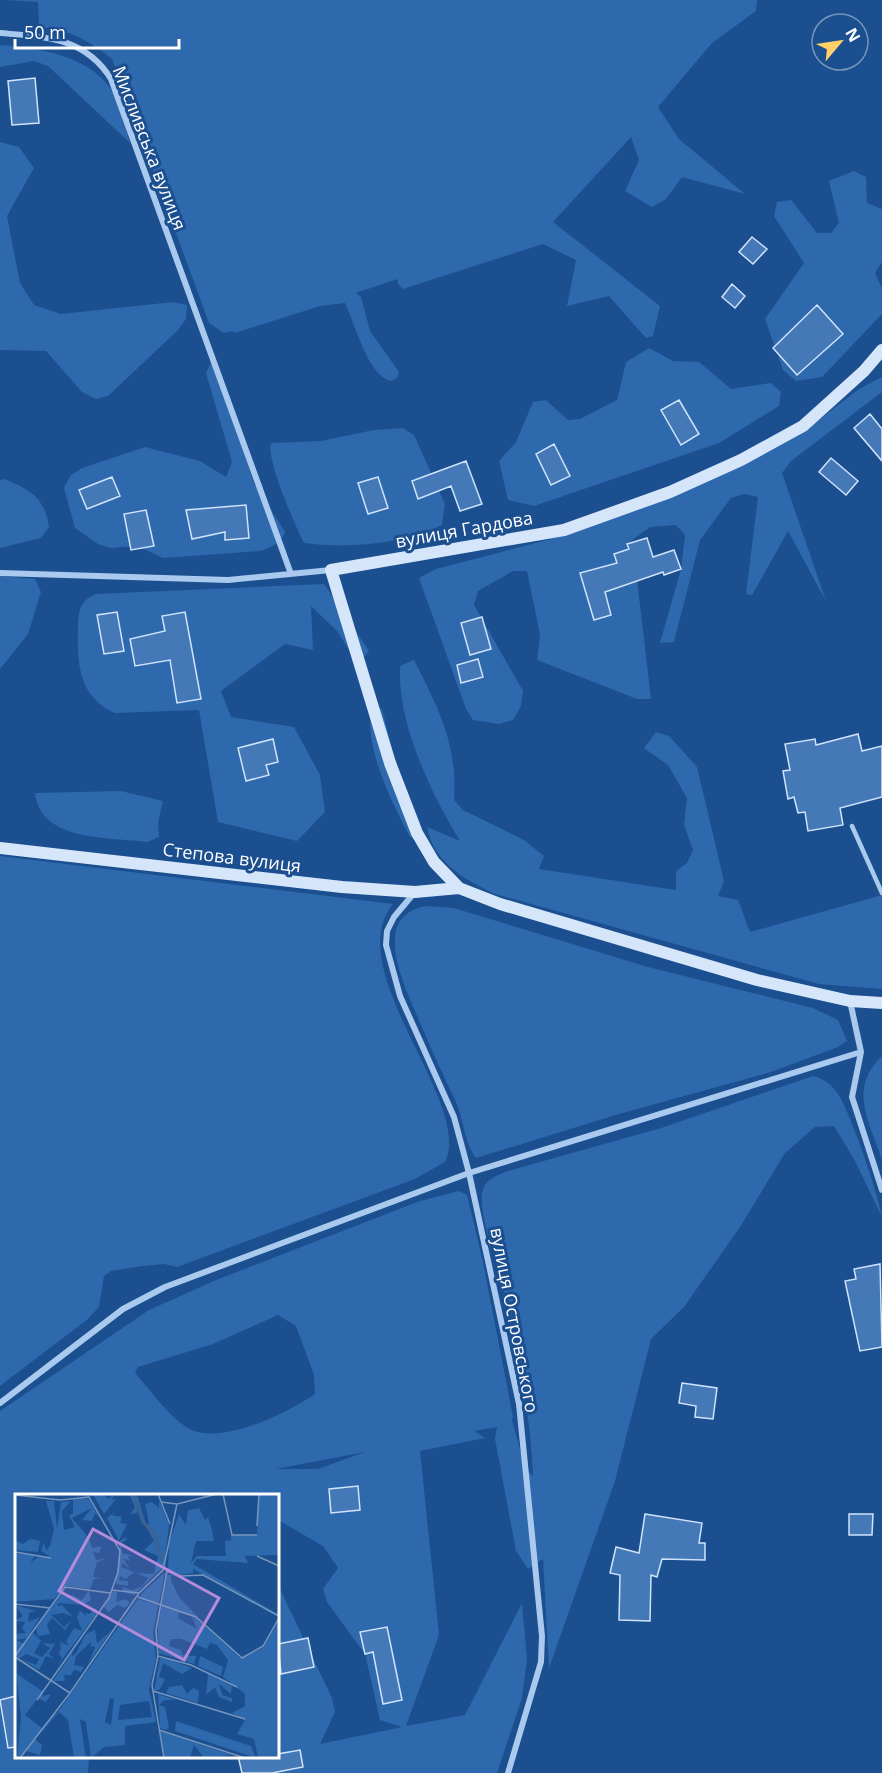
<svg xmlns="http://www.w3.org/2000/svg" width="882" height="1773" font-family="'Open Sans',sans-serif">
  <rect width="100%" height="100%" fill="#1b4f8f"/>
  <path fill="#2e69ad" fill-rule="evenodd" d="M4,0h753l-1,11 -44,32 -54,64 21,32 66,55 -63,-17 -16,22 -14,8 -27,-16 14,-31 -8,-23 -78,85 107,84 -7,30 -7,2 -37,-42 -42,10 9,-46 -33,-16 -140,45 -5,-5v-5l-42,14 5,4 9,34 29,41 -2,6 -6,3c-23,-5 -36,-57 -46,-78l-25,3 -85,27 -2,-2 -9,2 -15,-10 -97,-264c-20,-17 -46,-31 -73,-32l-1,-25z
    M0,45c38,3 90,10 112,46 8,15 13,36 18,52l-82,-77 -14,-5 -34,6z
    M0,142l19,5 15,21 -27,48 13,67 14,22 27,9 112,-12 14,3 -1,14 -8,11 -70,66 -12,3 -14,-7 -36,-41 -46,-1z
    M854,171l12,6 1,26 15,6v53l-7,11 7,15v26l-60,63 -26,4 -13,-11 -18,-51 39,-56 -30,-47 3,-14 14,-2 26,33h14l8,-10 -10,-42z
    M649,348l24,13 26,1 32,27 40,-6 10,9 -2,14 -60,37 -185,63 -26,-6 -9,-39 17,-19 17,-40 13,-2 22,20 12,-1 37,-19 9,-38z
    M212,360l42,123 31,49c-3,11 -14,15 -25,19l-97,7 -26,-12 -26,2 -13,-4 -23,-16 -11,-40 6,-12 12,-8 63,-21 55,14 26,16 6,-15 -26,-89z
    M882,377v15l-91,69 -9,12 44,128 -38,-70 -36,64 -6,-1 12,-97 -14,-3 -13,4 -31,42 -26,102 -14,1 21,-74 4,-34 -9,-10 -26,2 -23,17 9,27 15,128h-14l-100,-39 3,-25 -13,-64h-14l-35,20 -4,14 49,86 -2,15 -8,14 -14,4 -26,-4 -7,-11 -47,-131 17,-9 115,-30 187,-72 61,-32 60,-46z
    M403,428l11,7 31,69 -3,21c-41,19 -93,24 -138,18 -9,-18 -38,-83 -33,-100l50,-2 53,-11z
    M4,479c26,10 41,19 45,48l-8,11 -41,10v-68z
    M0,576l35,3 6,13 -13,42 -28,35z
    M324,584l45,67 -11,14 -20,-33 -27,-26 2,44 -28,-6 -64,47 10,26 63,10 26,48 5,37 -28,29 -79,-19 -19,-112 -84,3c-36,-16 -38,-48 -37,-84 0,-8 0,-20 6,-27 2,-3 8,-6 12,-8z
    M414,660c24,48 44,84 40,140l9,10 61,30 20,16 -5,13 137,21v-19l11,-8 6,-13 -9,-25 3,-27 -19,-33 -24,-17 12,-16 13,4 28,31 27,114 -6,15 20,4 12,32 132,-37v94l-63,-5 -324,-90c-30,-14 -62,-32 -68,-67l33,14c-29,-48 -63,-118 -60,-175z
    M373,705l9,4 19,75 19,57 -6,-1 -5,-5c-17,-32 -48,-93 -36,-130z
    M121,791l42,10 -5,21 1,15 -12,5c-37,-5 -107,0 -112,-49z
    M0,856l393,48c-54,66 81,199 52,258l-30,17 -238,88 -13,-3 -22,2 -31,5 -7,5 -5,31 -11,12 -88,67z
    M426,906l28,2 194,59 165,41 25,12 9,21 -9,6 -67,25 -152,42 -143,44c-11,-14 -13,-39 -20,-56 -13,-27 -26,-55 -38,-84 -13,-31 -49,-102 8,-112z
    M882,1056v104c-12,-37 -35,-71 0,-104z
    M813,1076c12,3 18,8 25,18 13,20 40,99 44,123l-27,-56 -21,-35 -19,1 -30,26 -45,74 -56,80 -33,32 -36,142 -66,187 -6,-109 -15,10 -12,-18 -21,-112 2,-12 -23,4 11,7 -65,13 19,184 -33,91 59,-11 57,-112 5,56 -5,39 -25,75h-256l5,-16 32,-1v-171l54,113 3,14 -15,32 82,-17 -22,-7 -15,-66 -38,-52 -4,-13 15,-21 -15,-22 -45,-26v-24h-262v260l73,1 -1,16h-88v-362l149,-101 67,-30 204,-79 39,-10 8,4 16,67 30,155 -1,3 13,48 8,8c-2,-61 -16,-125 -29,-185 -5,-23 -28,-82 -21,-102 3,-10 15,-14 25,-18l153,-43zM278,1315l18,11 18,49 1,19c-28,19 -97,54 -129,33 -20,-14 -35,-36 -51,-54l3,-6 75,-23zM365,1452l-47,17h-42z"/>
  <path fill="#4478b7" stroke="#cfe3fa" stroke-width="1.5" d="M35,78l4,45 -27,2 -4,-44z
    M752,237l15,12 -14,15 -14,-12z
    M732,284l13,12 -10,12 -13,-11z
    M817,305l26,29 -46,41 -24,-27z
    M679,400l20,34 -18,11 -20,-35z
    M870,414l12,15v32l-28,-33z
    M554,444l16,32 -19,9 -15,-31z
    M831,458l27,23 -12,14 -27,-23z
    M466,461l16,43 -22,7 -9,-25 -33,13 -6,-18z
    M112,477l8,19 -33,13 -8,-19z
    M378,477l10,31 -20,6 -10,-31z
    M246,505l3,33 -24,2v-8l-33,7 -6,-29z
    M146,510l8,36 -23,4 -7,-36z
    M647,538l6,19 21,-7 7,19 -17,6 -1,-3 -58,20 6,23 -17,5 -14,-47 37,-10 -3,-9 15,-5 -2,-5z
    M117,612l7,39 -20,3 -7,-39z
    M185,612l16,87 -24,4 -7,-43 -35,6 -5,-27 35,-8 -3,-15z
    M482,617l9,32 -21,6 -9,-32z
    M478,659l5,18 -22,6 -4,-18z
    M858,734l4,17 20,-5v51l-42,11 3,17 -35,6 -3,-19 -7,1 -4,-16 -6,2 -5,-28 7,-1 -5,-26 30,-5 1,6z
    M273,739l5,23 -12,3 3,10 -23,6 -8,-33z
    M880,1264l2,83 -22,4 -15,-70 11,-2 -2,-10z
    M682,1383l35,5 -4,31 -18,-2 1,-11 -17,-3z
    M358,1486l2,24 -29,3 -2,-24z
    M645,1514l57,9 -3,20h6v17l-43,-1 -5,18 -6,-2 -1,46 -31,-1 1,-45 -10,-2 6,-26 23,6z
    M849,1514h24l-1,21h-23z
    M387,1627l15,73 -19,4 -10,-52 -8,2 -5,-22z
    M308,1638l6,29 -33,7 -3,-30z
    M16,1696v51l-8,1 -8,-48z
    M300,1750l3,17 -31,6h-30l-4,-17h40v-2z"/>
  <g fill="none" stroke-linecap="round" stroke-linejoin="round">
    <path stroke="#a9c9ee" stroke-width="4.5" d="M852,826l30,67"/>
    <path stroke="#a9c9ee" stroke-width="6" d="M0,33c45,4 85,4 111,46l180,495
      M0,573l228,7 103,-10
      M415,892l-21,25 -7,14 -1,14 14,51 54,121 15,56 50,231 23,232 -1,26 -33,111
      M850,1001l11,51 -9,45 30,93
      M0,1403l123,-94 42,-22 304,-114 392,-121"/>
    <path stroke="#d6e6fa" stroke-width="12" d="M882,350l-18,21 -61,55 -62,34 -71,32 -106,38 -233,40 59,193 27,70 17,29 25,26 41,16 257,76 93,21 32,2
      M0,848l342,39 73,5 44,-4"/>
  </g>
  <g text-anchor="middle" dominant-baseline="central" stroke-width="6" stroke-linejoin="round" paint-order="stroke">
    <g font-size="18" fill="#fff" stroke="#1b4f8f">
      <text transform="translate(150 148) rotate(69)">Мисливська вулиця</text>
      <text transform="translate(464 529) rotate(-10)">вулиця Гардова</text>
      <text transform="translate(232 857) rotate(7)">Степова вулиця</text>
      <text transform="translate(515 1320) rotate(79)">вулиця Островського</text>
    </g>
  </g>
  <g transform="translate(15 1494)">
    <rect width="264" height="264" fill="#1b4f8f"/>
    <path d="M89,0l4,5 7,-5 -4,6 5,-1 -12,15 -10,-18 -5,-1zM114,0l9,3 8,28 3,-2 -4,-19 7,-2 7,6v-8l10,25 -5,41 -30,29 -9,-2 -3,-6 11,3 9,-4 6,-8 -12,-5 18,1 4,-18 -14,-6 10,-9 -16,-29 -8,3 5,-8zM244,0h20v61l-34,1 3,7 -51,-4 -4,5 83,49 3,-3 -3,6 -83,-47v4l-13,2 -12,-5 1,-26 10,-30 7,11 2,-15 11,-2 6,12 3,-3 4,13 2,11h-18l-5,22 6,-7h29l-1,-15 6,-1v-5l26,-1zM66,4l8,1 10,18 -4,-4 -3,8 -10,-1 10,-12 -20,10 17,20 3,10 10,-2 -3,7 -6,-1 3,8 12,-2 -11,4 -4,15 8,1 -7,1 -4,10 -24,-3 -12,13 -39,3v-49l20,3 -5,7 8,-6h13l-10,-6 3,-9 2,9 4,-5 4,-17 -8,-28h8l3,28 4,-27 10,-1 -9,10 2,19 11,-3 -6,-11 4,-3v-14zM103,15l-6,6 10,2 -2,6 7,1 -8,17 -12,-23zM110,43l2,3 -6,3 1,10 12,3h-6l2,5 -7,-3 7,11 -7,-6 -2,4 13,5 -8,7 -6,-3 -1,4 9,1v5l-12,-2 4,-43zM15,45l10,2 -2,11 -23,-2 1,-9 7,3zM150,78l-6,31 -19,-4 1,-5zM152,81l13,1h-9v5l8,16 19,20 -19,-4 -1,5 19,11 -5,-12 5,2 43,39 22,-10 17,-28v138h-21l-4,-19 -17,-5 8,-14 -13,-7 13,-7v-12l-22,-17 5,-17 -11,-15 -7,-2 -3,6 -33,-13 7,3h-10l-2,7 12,4 1,5 14,1 -2,8 -35,-11 -1,-27zM59,93l-10,4 1,6 7,-2 10,5 7,-10 2,10 -9,5 -23,-2 -2,3 5,-1 11,12 -10,-4 -12,2 13,12 8,-7 -7,10 -13,-12 -5,7 3,9 -12,2 -2,-7 27,-38zM98,97l4,1 -1,10 10,-3 4,4 -5,5 -8,-3 -8,7 -5,-5zM123,105l20,6 -5,28 3,25 -7,32 7,32 -31,4v19l-21,2 -13,11 -5,-36 -6,-3 6,39h-12l-6,-38 -9,-8 -24,27 7,6 -2,10 -14,-4 -9,7 4,-40 -6,-59 2,15 25,17 1,5 8,-2 -5,8 -8,-4 -13,17 17,13 16,-16zM95,204l4,1 -3,26 -6,-3zM134,207l3,16 -34,3 2,-15zM0,111l21,6 -7,2 -1,9 12,-5 -13,21 -11,2 9,4 8,-11 8,8 -7,12 8,4 8,-9 -8,-5 13,1 -6,10 5,5 -8,-3 -7,14 -18,-11 15,6 3,-6 -13,-5 -7,5 -4,-5v-20l11,-1 -4,-5 3,-6 -10,-1 8,-5zM79,114l4,4 -40,53 4,-7 -4,-6 3,-2 -1,-8 9,4 -3,-5 8,-13 8,3 -5,-14 3,-7 7,7 -2,-4 5,1zM80,136l2,13 14,-12 -23,33 6,-14 1,-3 -5,-1 2,-5 -16,15 -2,9 10,2 -3,5 -7,-2 -3,5h-7l1,6h-12l20,-30 -1,6 4,-4 10,-19zM185,162l23,11 -2,9 -23,-10zM145,164l7,1 25,9 -10,6 -19,-11 -4,14 6,2 -5,10 -6,2zM193,180l24,12 -1,8 -12,-10 3,11 10,3v4l-13,-5 -4,-10 -9,8zM167,191l5,9 6,-6 6,3 -1,12 -32,-10 3,-6zM143,200l18,6h-12l-5,5 6,2 4,21 -4,2 -5,-2zM161,227l75,25 5,12 -81,-27zM145,237l71,24 -27,3 -10,-13 -4,13h-26z" fill="#2e69ad" fill-rule="evenodd"/>
    <path fill="none" stroke="#3c6290" stroke-width="3" d="M118,0l10,28 12,12 7,27"/>
    <path fill="none" stroke="#7695bc" stroke-width="1.5" d="M143,0l12,30M208,0l9,41h25M0,1l45,5 29,-3 31,54 -2,21 -9,26 -72,102M146,8l16,2 40,-10M242,32l2,-32M0,58l36,6M242,62l22,10M151,77l15,5 22,-1 76,41M97,96l27,3M123,103l58,20 46,41 21,-12 16,-28M0,110l35,4M0,162l50,-69 45,6M143,162l33,9 46,22M0,163l55,36M138,197l92,28M144,236l86,28M5,264l50,-65 69,-100 24,-23 14,-66M149,264l-12,-73 6,-29 -2,-26 11,-59"/>
    <path fill="#b68bdc" fill-opacity="0.15" stroke="#b68bdc" stroke-width="3" d="M78,35l126,69 -35,62 -125,-69z"/>
    <rect width="264" height="264" fill="none" stroke="#fff" stroke-width="3"/>
  </g>
  <g transform="translate(840 42) rotate(61)"><circle r="28" fill="#1b4f8f" stroke="#7695bc" stroke-width="1.5"/>
  <path d="M0-4.5L10 22L0 15L-10 22Z" fill="#ffd166"/>
  <text y="-9" font-size="16" font-weight="bold" text-anchor="middle" fill="#ffffff">N</text>
  </g>
  <path d="M15 39v9h164v-9" fill="none" stroke="#ffffff" stroke-width="3"/>
  <text x="24" y="39" font-size="18" fill="#ffffff" stroke="#1b4f8f" stroke-width="4.5" paint-order="stroke">50 m</text>
</svg>
